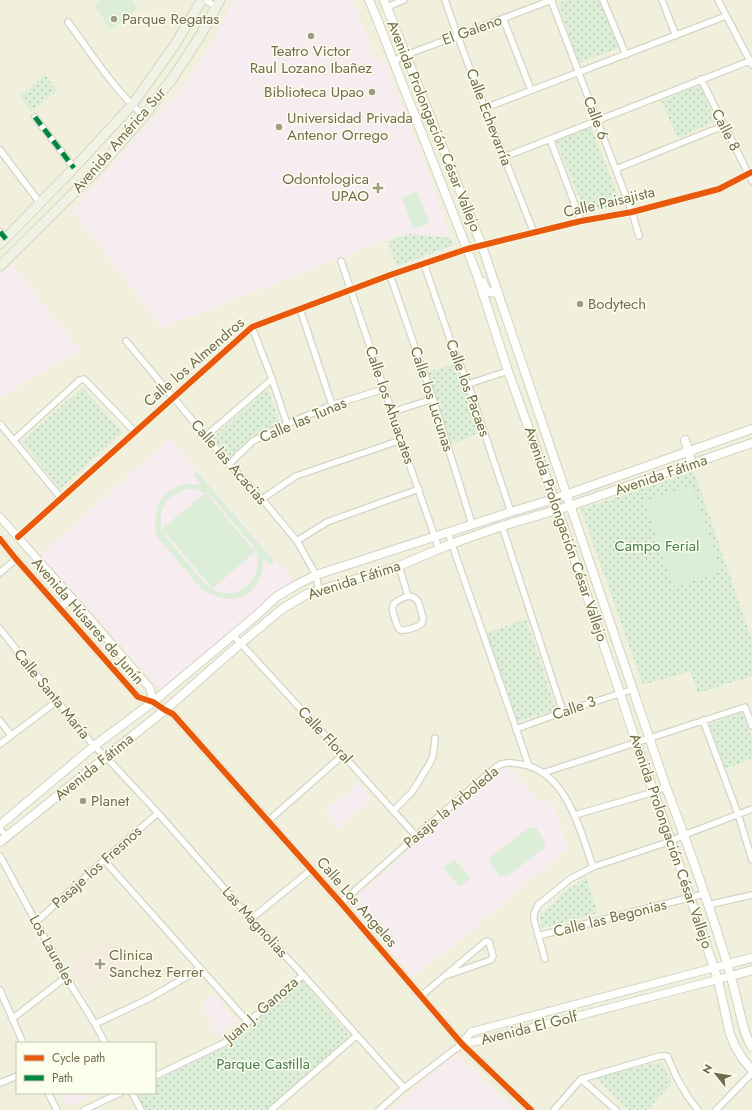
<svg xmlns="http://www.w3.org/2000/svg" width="752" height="1110" font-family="Jost,sans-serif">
  <defs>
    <pattern id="grass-dots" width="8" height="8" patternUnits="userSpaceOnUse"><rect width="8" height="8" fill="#dceed8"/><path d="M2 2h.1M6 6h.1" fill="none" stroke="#b7c5b1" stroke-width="1.8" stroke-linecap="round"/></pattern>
  </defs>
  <rect width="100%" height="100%" fill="#f6f6eb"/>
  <path fill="#f0f0dc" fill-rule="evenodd" d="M0,0h752v1110h-752zM17,1043h138v50h-138z"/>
  <path fill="#f7ecf0" d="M234,0h119l18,45 -1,3 10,15 5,-2 41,106 25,70 -42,-4 -16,4 -231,91 -90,-118 111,-124 28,-43z
    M12,264l70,89 -13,2 -14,10 -55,32v-122z
    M170,438l124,143 -133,109 -120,-135z
    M502,769h9l31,35 9,-6 17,50 -111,95 -44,34 -64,-74z
    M358,783l14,16 -35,30 -13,-17z
    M214,994l22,27 -18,16 -17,-35z
    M455,1053l61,57h-126z
    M60,1093h37l-29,14z"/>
  <path fill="#f4eadf" d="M112,938l19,25 -48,27 -14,-26z"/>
  <path fill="url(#grass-dots)" d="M566,0h33l22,47 -42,16 -21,-60z
    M45,75l12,16 -26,20 -11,-15z
    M700,85l15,36 -37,17 -17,-37z
    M591,127l30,77 -35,9 -30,-72z
    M410,234l38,4h3l3,7 -58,21 -8,-25z
    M457,363l21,70 -28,12 -25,-72z
    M83,387l39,46 -62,56 -38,-48z
    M266,390l3,2 11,30c-5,6 -19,8 -26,14 -9,6 -17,14 -25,22l-16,-20 50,-46z
    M694,471l58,170v35l-54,17 -8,-22 -47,14 -62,-176z
    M526,619l30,91 -42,12 -30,-88z
    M742,713l10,26v19l-26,11 -17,-45z
    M586,877l12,36 -56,15 -2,-12 27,-26z
    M302,981l49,56 -84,73h-123l-9,-17h20v-12l72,-35z
    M662,1062l10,21 -25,27h-18l-34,-33z"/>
  <path fill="#dceed8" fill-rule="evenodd" d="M100,0h32l6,8 -27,22 -17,-25z
    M417,191l12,32 -16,6 -11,-32z
    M197,471l77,90 -4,4 -7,-7c1,38 -32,52 -61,31l-44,-51c-10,-32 8,-59 43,-53l-8,-10zM189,489h6l10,4 -43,36c-6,-20 8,-37 27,-40zM206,493l8,6c9,12 19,23 28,34 4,5 11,10 13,17 7,15 0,32 -14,40 -9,5 -20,4 -29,-1l43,-37zM163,530l49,58v1l-7,-5 -5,-6 -34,-41z
    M691,485l30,86 -47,16 -30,-86z
    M530,827l6,1 9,14 -1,6 -35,27 -3,1h-6l-11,-14 2,-6z
    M454,859l17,19 -11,9 -17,-19z"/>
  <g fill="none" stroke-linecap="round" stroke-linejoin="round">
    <defs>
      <path id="minor" d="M205,0l12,7
        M445,0c27,79 59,156 89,233
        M551,0l81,212 7,24
        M603,0l23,55
        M662,0l14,36
        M718,0l34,65
        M387,7l17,-7
        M503,18l28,72
        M68,22c23,31 47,69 76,94
        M393,61l13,-6 146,-55
        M701,79l51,102
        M485,108l241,-92
        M35,117l39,51
        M550,139l31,82
        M0,150l40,53
        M504,157l248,-97
        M616,169l107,-43
        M0,232l6,7
        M341,261l51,151 9,28 38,109
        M424,264l28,81 16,39 43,128
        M390,275l43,124 39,125
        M300,309l32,96
        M252,327l20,52 15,45
        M126,341l103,123 33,35 35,42 19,34 3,15
        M468,384l40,-13
        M392,412l41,-13
        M0,424l61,74
        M206,436l66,-57
        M14,440l66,-60 4,-1 51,53
        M229,464l24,-23 34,-17 45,-19 52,-16
        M262,499l34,-23 105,-36
        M502,526l61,186
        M448,533l81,233
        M18,537l234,-210 138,-52 77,-26 114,-28 51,-9 87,-23 33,-17
        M297,541l30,-19 92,-33
        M399,566l9,30
        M0,573l16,-14
        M408,596c12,0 12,13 15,22 0,3 0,4 -2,6 -3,3 -16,7 -20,6 -3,-1 -3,-3 -4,-5 -6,-18 -9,-22 11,-29z
        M0,629l57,72 37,45 12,11 52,56 93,106 52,56 101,113
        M233,635l110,120 73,81
        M703,720l35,94 14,46
        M0,721l11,14
        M516,729l47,-17 71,-23
        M0,744l57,-43
        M543,773l202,-66 7,19
        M393,811l19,-19 18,-29 3,-7 1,-8 1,-10
        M575,815l79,-23 12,-5
        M268,821l75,-66
        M0,829l7,8
        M0,856l66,121 29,47 10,19
        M104,860l144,162
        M341,903l75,-67 80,-69c3,-2 8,-4 11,-4 4,-1 9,1 13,1 46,6 60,66 73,103
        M708,905l44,-10
        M251,919l60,-49
        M36,922l68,-62 54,-47
        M538,936l166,-42
        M545,959l-11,-39v-6l4,-9 32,-26 23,-12 78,-26 13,-6 68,-26
        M0,990l23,53
        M421,996l64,-54 2,-1 2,1 4,14 -2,4 -46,16
        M12,1019l54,-42
        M95,1024l53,-25 52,-30
        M155,1076l69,-33 79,-68
        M581,1079l35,31
        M0,1083l17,-7
        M48,1093l9,17
        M132,1093l9,17
        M84,1110l36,-17
        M271,1110l85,-74
        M379,1110l25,-22 58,-44
        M554,1110l27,-31 79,-23h7l10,22 11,19 10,13
        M716,1110l36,-37"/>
      <path id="tertiary" d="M0,517l72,81 78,90 3,14
        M0,539l16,20 122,138 15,5 12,8 8,4 168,189 121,141 69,66
        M59,608l13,-10
        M462,1044l9,-12 257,-68
        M462,1044l16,-3 85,-21 168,-44"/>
      <path id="secondary" d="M369,0l6,14 101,258 32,99 46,128 66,194 16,49 35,99 41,121 6,18 12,54 5,12 7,12 10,12
        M384,0l98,246 184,541c22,58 43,117 61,176 5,16 9,33 13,50 3,12 5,24 12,34
        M483,282c2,8 6,12 15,10
        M685,440l7,24
        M0,825l94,-79 59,-44 105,-88 18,-17 22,-13 18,-9 195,-63 43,-13 198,-70
        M0,842l106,-85 59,-47 75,-66 42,-35 25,-15 92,-28 52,-22 51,-18 68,-20 182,-63
        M728,964l24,-6
        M731,976l21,-6"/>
      <path id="primary" d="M0,244l74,-76 58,-63 42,-59 28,-46
        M0,266l97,-96 47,-54 30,-40 26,-40 20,-36"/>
    </defs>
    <use href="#minor" stroke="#d4d4c8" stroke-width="8"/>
    <use href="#tertiary" stroke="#d4d4c8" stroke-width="9"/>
    <use href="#secondary" stroke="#d3d2c5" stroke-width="10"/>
    <use href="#primary" stroke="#d5d3c7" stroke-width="11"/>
    <use href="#minor" stroke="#fefefc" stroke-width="5.5"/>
    <use href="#tertiary" stroke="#fefefc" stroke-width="7"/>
    <use href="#secondary" stroke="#fefefc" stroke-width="8"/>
    <use href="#primary" stroke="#f1f2e6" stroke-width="9"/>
    <path stroke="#00873e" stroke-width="5" stroke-dasharray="10 5" stroke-linecap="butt" d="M35,117l39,51
      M0,232l6,7"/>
    <defs>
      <path id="cycleway" d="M18,537l234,-210 138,-52 77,-26 114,-28 51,-9 87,-23 33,-17
        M0,539l16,20 122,138 15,5 12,8 8,4 168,189 121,141 69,66"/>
    </defs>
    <use href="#cycleway" stroke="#fcfeed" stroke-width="8"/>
    <use href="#cycleway" stroke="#e8590c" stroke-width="6"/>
  </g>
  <g fill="#a09c84" stroke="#fcfeed" stroke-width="1.5">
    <circle cx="114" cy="19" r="4"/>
    <circle cx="311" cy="36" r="4"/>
    <circle cx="372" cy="92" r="4"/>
    <circle cx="279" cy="127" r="4"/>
    <path d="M376 182h4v4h4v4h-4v4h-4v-4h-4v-4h4z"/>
    <circle cx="580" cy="304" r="4"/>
    <circle cx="83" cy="801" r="4"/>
    <path d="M98 958h4v4h4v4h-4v4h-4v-4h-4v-4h4z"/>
  </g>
  <g text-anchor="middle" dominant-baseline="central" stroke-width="3" stroke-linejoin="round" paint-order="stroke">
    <g font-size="15" fill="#726c4d" stroke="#fcfeed" text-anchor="start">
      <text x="122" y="19">Parque Regatas</text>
      <text x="311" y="51" text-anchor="middle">Teatro Victor<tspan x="311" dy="17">Raul Lozano Ibañez</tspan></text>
      <text x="364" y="92" text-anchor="end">Biblioteca Upao</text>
      <text x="287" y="118">Universidad Privada<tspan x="287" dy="17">Antenor Orrego</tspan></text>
      <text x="369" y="179" text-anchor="end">Odontologica<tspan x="369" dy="17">UPAO</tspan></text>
      <text x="588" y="304">Bodytech</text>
      <text x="91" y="801">Planet</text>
      <text x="109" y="955">Clinica<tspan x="109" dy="17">Sanchez Ferrer</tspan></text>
    </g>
    <g font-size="15" fill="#726c4d" stroke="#fcfeed">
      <text transform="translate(472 30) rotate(-20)">El Galeno</text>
      <text transform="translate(489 117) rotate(69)">Calle Echevarría</text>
      <text transform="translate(596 118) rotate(69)">Calle 6</text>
      <text transform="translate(434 126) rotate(68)">Avenida Prolongación César Vallejo</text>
      <text transform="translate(726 130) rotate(63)">Calle 8</text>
      <text transform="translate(119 140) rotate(-49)">Avenida América Sur</text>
      <text transform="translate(609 202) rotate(-13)">Calle Paisajista</text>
      <text transform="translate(194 362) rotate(-41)">Calle los Almendros</text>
      <text transform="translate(468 388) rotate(70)">Calle los Pacaes</text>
      <text transform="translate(432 399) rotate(72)">Calle los Lucunas</text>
      <text transform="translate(390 405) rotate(71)">Calle los Ahuacates</text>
      <text transform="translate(303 420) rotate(-23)">Calle las Tunas</text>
      <text transform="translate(229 462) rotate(49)">Calle las Acacias</text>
      <text transform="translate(661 475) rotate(-19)">Avenida Fátima</text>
      <text transform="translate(566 534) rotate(71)">Avenida Prolongación César Vallejo</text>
      <text transform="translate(354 580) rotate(-18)">Avenida Fátima</text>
      <text transform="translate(88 621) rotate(49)">Avenida Húsares de Junín</text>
      <text transform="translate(52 694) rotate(51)">Calle Santa María</text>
      <text transform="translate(574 708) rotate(-19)">Calle 3</text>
      <text transform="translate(325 735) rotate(47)">Calle Floral</text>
      <text transform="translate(94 767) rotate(-39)">Avenida Fátima</text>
      <text transform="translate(451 807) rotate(-40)">Pasaje la Arboleda</text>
      <text transform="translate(671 841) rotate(71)">Avenida Prolongación César Vallejo</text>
      <text transform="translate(97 867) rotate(-42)">Pasaje los Fresnos</text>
      <text transform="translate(357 902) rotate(49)">Calle Los Angeles</text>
      <text transform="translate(610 918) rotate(-14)">Calle las Begonias</text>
      <text transform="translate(255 922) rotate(48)">Las Magnolias</text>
      <text transform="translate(52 950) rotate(61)">Los Laureles</text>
      <text transform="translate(261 1010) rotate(-41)">Juan J. Ganoza</text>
      <text transform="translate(529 1028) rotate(-14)">Avenida El Golf</text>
    </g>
    <g font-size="15" fill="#497d52" stroke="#fcfeed">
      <text x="657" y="546">Campo Ferial</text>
      <text x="263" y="1064">Parque Castilla</text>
    </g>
  </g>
  <rect x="16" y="1042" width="140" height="52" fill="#fcfeed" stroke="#c5c4ad"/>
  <rect x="24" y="1055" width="20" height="6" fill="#e8590c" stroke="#c5c4ad"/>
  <text x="52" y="1062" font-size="12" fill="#726c4d">Cycle path</text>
  <rect x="24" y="1075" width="20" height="6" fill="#00873e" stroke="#c5c4ad"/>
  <text x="52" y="1082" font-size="12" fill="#726c4d">Path</text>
  <g transform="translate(716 1074) rotate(300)" stroke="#fcfeed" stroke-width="3" paint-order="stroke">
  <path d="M0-3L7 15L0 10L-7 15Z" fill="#726c4d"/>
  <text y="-6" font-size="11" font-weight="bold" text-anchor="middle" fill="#726c4d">N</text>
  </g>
</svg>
